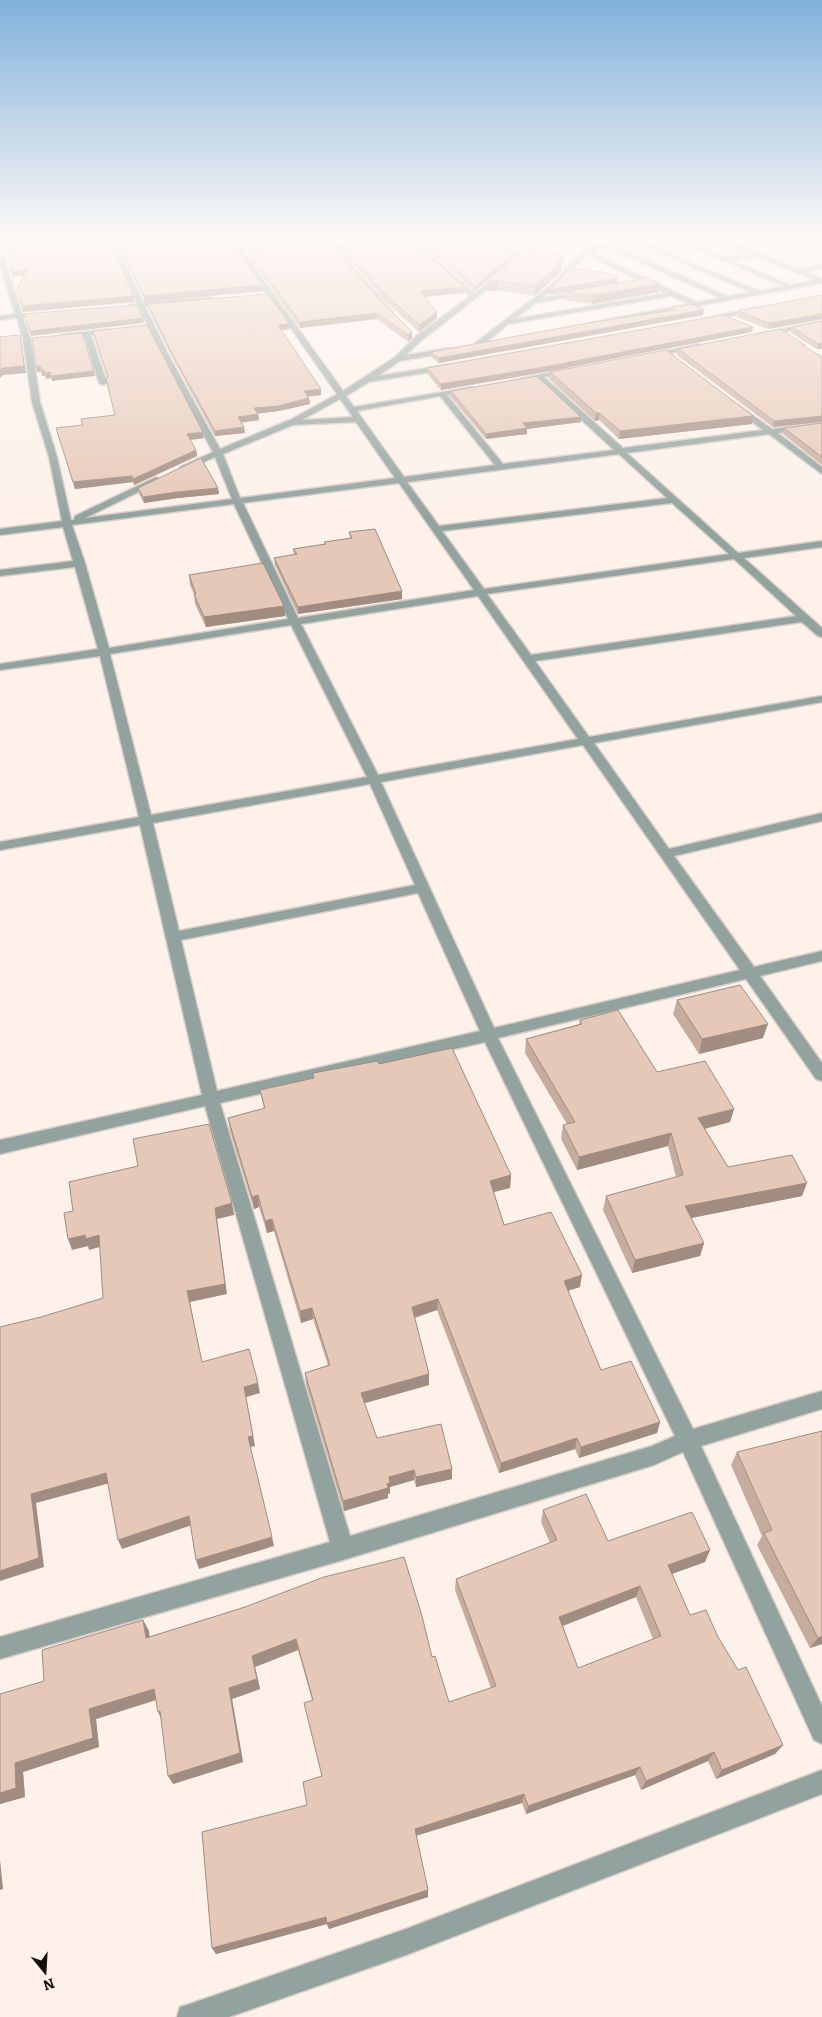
<svg xmlns="http://www.w3.org/2000/svg" width="822" height="2017" font-family="Bitter,serif">
  <rect width="100%" height="100%" fill="#fdf1ea"/>
  <g fill="none" stroke-linecap="round" stroke-linejoin="round">
    <defs>
      <path id="minor" d="M48,236h23l-71,8v-4z
        M106,236h6l31,66 68,-5 3,2 -3,2 -66,5 24,50 51,93 72,-30 45,-25 -111,-158h6l111,155 52,-34 21,-21 54,-40 -61,-53 -71,6 55,63 -5,1 -56,-64 -22,1 2,-3 17,-1 -8,-10h6l8,9 70,-6 -1,-1 3,-2 5,3 59,-3 -56,6 60,51 42,-35 -29,-22h7l26,19c11,-9 22,-19 37,-19l-16,8 -81,66 -39,30 -16,15 43,-7 4,2 -1,2 -52,9 -22,15 68,-11h3v4l-80,13 -23,14 8,11 118,-20v4l-25,4 56,69 111,-14 -77,-71 -18,3 -4,-2 55,-12 4,2 -1,2 -29,5 79,71 140,-18 -28,-21v-4h3l34,24 50,-6v4l-44,6 44,34v7l-53,-40 -142,19 111,100 84,-12v6l-78,11 78,70v9l-4,-1 -16,-14 -267,39 54,76 233,-41v6l-228,41 75,106 153,-36v8l-148,35 80,111 68,-16v10l-62,15 62,87v18l-6,-2 -70,-100 -248,59 195,391 129,-38v18l-121,37 121,260v38l-8,-4 -131,-288 -29,13 -311,95 -343,99v-22l330,-95 -125,-436 -205,48v-14l202,-45 -62,-270 -140,25v-8l139,-25 -39,-161 -100,14v-6l98,-15 -23,-82 -75,9v-6l73,-9 -10,-34 -63,8v-6l62,-8 -13,-64 -17,-55 -9,-62 -6,-22 -17,2v-4l15,-2 -15,-49v-12l3,2 19,59 8,1 -7,2 8,23 9,62 17,55 14,63h3l1,-4 81,-39 4,3 -1,2 -74,36 147,-19 -17,-42 -28,12 -7,-2 33,-15 -52,-96 -22,-49 -10,-2 8,-2zM440,396l55,69 -91,12 -47,-66zM340,399l13,18 -51,3zM356,422l39,56 -155,20 -17,-44 70,-29zM619,454l48,44 -228,28 -32,-44zM399,483l75,107 -176,28 -55,-115zM672,503l57,51 -245,35 -42,-58zM234,504l54,115 -179,29 -24,-85 -13,-38zM734,559l62,57 -265,39 -44,-61zM478,596l100,143 -200,36 -77,-151zM291,625l76,152 -216,38 -41,-161zM583,745l157,225 -246,58 -113,-246zM370,784l45,101 -236,46 -26,-108zM418,893l62,138 -263,60 -36,-151zM485,1042l190,394 -23,10 -302,90 -130,-433z
        M564,236h8l26,9 38,-8 27,-1 -19,4 49,24 66,27 24,-5 -119,-50h8l52,21 25,-3 -42,-18 14,2 30,-2 -23,5 71,28 23,-5v4l-17,4 17,7v4l-227,42 -2,-1v-2l96,-18 -17,-8 -164,28 -27,23h-6v-4l77,-59 31,-33 9,-4zM637,242l52,24 62,26 -23,4 -114,-50zM606,247l114,51 -23,4 -107,-50zM586,255l80,38 -151,26 20,-16 51,-9v-2l-2,-1 -42,7 14,-12zM756,257l59,23 -25,5 -59,-25z
        M758,307l3,2 -1,1 -56,11 -3,-2z
        M822,321v4l-60,11 -4,-2z
        M113,329l4,2 -2,1 -24,3 16,48 -4,2 -4,-2 -15,-47 -21,2 -4,-2 4,-2z
        M698,344l4,2 -1,2 -52,9 -4,-2z
        M822,1770v24l-416,161 -177,62h-52l3,-10 10,-3 216,-75z"/>
    </defs>
    <use href="#minor" stroke="#d8cdc6" stroke-width="3"/>
    <use href="#minor" fill="#92a29f" fill-rule="evenodd"/>
  </g>
  <path fill="#c6ac9e" fill-rule="evenodd" d="M114,236h114l35,55 -118,11z
    M234,236h47l4,5 1,6 -42,3z
    M424,242h52l36,18 -37,31 -51,-44z
    M395,243l69,50 -39,4 12,21 -18,14 -36,-33 -41,-49v-6z
    M249,252l128,45 35,41 -4,4 -31,-23 -77,9 -51,-70z
    M564,254l-1,9 -2,2v7l-27,24 -37,-6 -10,1v-10z
    M618,278l-1,5 42,9 -67,12 -27,-4v-8l-17,3z
    M822,295v24l-54,10 -31,-12 1,-6z
    M148,304l141,25 -8,1 40,65 -13,1 1,2 1,6 -31,7 -21,2 1,7 -17,2 3,11 -30,3 -44,-81 -22,-45z
    M665,309l38,6 -264,48 -8,-6v-5l234,-40z
    M822,321v28h-5l-26,-16 1,-6z
    M93,331l110,101 1,6 -14,2 6,10 1,6 -63,29 -1,-3 -58,7 -19,-61 26,-3 -1,-6 34,-4 -8,-30 -1,-6 1,-2 -13,-40z
    M752,332l-213,41 -98,17 -14,-17v-5z
    M805,347l17,10v65l-49,5 -96,-72 1,-6z
    M550,372l203,44 -1,8 -133,15 -20,-19 -4,1 -46,-42z
    M451,391l130,31 -54,7v5l-41,5 -36,-43z
    M822,423v42l-39,-31 1,-6z
    M138,488h80l1,6 -41,4 -34,5 -5,-9z
    M349,532l53,67 -104,15 -23,-49 -1,-7 20,-3 -1,-6 31,-5v-2l26,-4z
    M189,575l95,31 1,10 -79,11 -11,-23 -1,-10 -4,-9z
    M677,1000l86,38 -64,16 -26,-40z
    M580,1020l77,52 77,37 -4,13 -25,7 23,38 74,29 -111,22 13,25 -4,13 -68,17 -29,-63 3,-14 70,-19 -8,-31 -91,24 -16,-31 2,-14 4,-1 -42,-71 1,-14 53,-15z
    M379,1064l132,111 -1,13 -16,4 10,33 76,62 -12,4 33,79 59,52 -3,11 -78,25 -4,-9 -76,24 -62,-163 -22,8 14,56v11l-65,18 13,35 75,31v10l-36,8 -2,-7 -24,7v6l-2,1v4l-44,13 -38,-127 -1,-11 23,-8 -15,-46 -12,4 -27,-92 -7,2 -8,-26 -5,2 -24,-78 -2,-13 36,-9 -4,-19 53,-12v-5z
    M737,1452l85,192 -12,4 -53,-103 5,-9 -31,-71z
    M543,1510l65,31 102,9 -5,12 -33,12 18,41 28,22 65,108 -8,9 -59,25 -8,-18 -67,29 -6,-15 -109,39 -4,-11 -106,33 12,61 -99,32 -2,-5 -111,30 -4,-6 95,-143 15,-29 -10,-76 -14,-50 -43,17 5,22 -28,10 11,63 -70,22 -12,-65 -5,-19 -60,19 3,28 -76,25 2,25 -25,7v-110l44,-13 99,-61 6,11v6l96,-30 187,50 17,45 42,-14 -36,-98 1,-11 94,-36 -9,-21zM636,1597l17,42 -75,29 -15,-42z"/>
  <path fill="#a18c81" d="M6,236h20l-19,2z
    M285,241l1,6 -42,3 -1,-6z
    M564,254l-1,9 -2,2v7l-27,24 1,-10 20,-24z
    M512,255v5l-37,31v-5z
    M27,270l2,6 -17,1 -1,-6z
    M618,278l-1,5 -69,12 1,-5z
    M487,281h11l-1,9 -10,1z
    M660,284l-1,8 -67,12 1,-9z
    M262,285l1,6 -118,11 -1,-6z
    M464,287v6l-44,4v-6z
    M134,296l1,6 -112,10 -1,-6z
    M704,310l-1,5 -264,48v-5z
    M437,312v6l-18,14v-7z
    M377,313v6l-77,9v-6z
    M822,314v5l-54,10 1,-6z
    M143,318l1,5 -113,13 -1,-5z
    M289,324v5l-11,2v-6z
    M753,327l-1,5 -213,41 -98,17v-6z
    M412,332v6l-4,4v-7z
    M20,335l6,38 -23,2 -3,3v-8z
    M822,343v6h-5l1,-5z
    M40,366l1,6h-4l-1,-5z
    M41,370h3l1,6h-3z
    M94,371l1,5 -43,5 -1,-5z
    M50,372l1,6 -5,1 -1,-6z
    M321,389v6l-17,2v-6z
    M309,398l1,6 -31,7 -24,3 -1,-6z
    M596,413h3v7l-4,1z
    M258,414l1,6 -20,3 -1,-6z
    M753,416l-1,8 -133,15 1,-8z
    M822,416v6l-49,5 1,-6z
    M581,417v5l-54,7v5l-41,5v-5l37,-11z
    M244,427l1,6 -30,3v-5z
    M203,432l1,6 -16,2 -1,-6z
    M196,450l1,6 -63,29 -1,-6z
    M132,476l1,6 -58,7 -2,-7z
    M218,488l1,6 -41,4 -34,5 -1,-6 34,-5z
    M402,591v8l-104,15v-7z
    M284,606l1,10 -79,11 -2,-10z
    M768,1024l-5,14 -64,16 3,-15z
    M734,1109l-4,13 -35,9 3,-13z
    M671,1133l-3,13 -91,24 2,-13z
    M511,1175l-1,13 -21,5 1,-12z
    M807,1183l-5,13 -121,24 4,-14z
    M258,1195l1,12 -5,2 -2,-12z
    M232,1203l2,12 -17,4 10,75 -37,8 14,70 -17,-81 28,-83z
    M272,1219l2,12 -7,2 -2,-12z
    M85,1235h14l4,11 -14,4 -1,-4 -16,4 -4,-11z
    M704,1243l-4,13 -68,17 3,-13z
    M582,1275l-2,12 -18,5 2,-11z
    M438,1299l-1,11 -25,8v-11z
    M312,1308l1,11 -12,4 -1,-12z
    M429,1374v11l-67,19 -1,-11z
    M258,1383l2,10 -14,4 9,49 -5,1 -2,-10 -4,-50z
    M660,1422l-3,11 -78,25 2,-11z
    M577,1438l-2,11 -76,24 2,-10z
    M452,1469v10l-36,8v-10z
    M414,1470v10l-24,7v6l-2,1v4l-44,13 -1,-10 46,-24z
    M106,1473l4,10 -74,20 8,64 -44,14v-10l31,-77z
    M189,1516l3,9 -70,24 -4,-9z
    M272,1537l2,9 -75,23 -3,-9z
    M710,1550l-5,12 -42,15 5,-12z
    M640,1586l-4,11 -79,31 2,-11z
    M143,1620l6,11 2,18 -5,-11z
    M822,1636v8l-12,4 8,-10z
    M296,1639l2,11 -43,17 5,22 -28,10 11,63 -70,22 -5,-8 61,-88 23,-32z
    M154,1689l5,10 -63,20 3,28 -76,25 2,25 -25,7v-11l15,-30 74,-54z
    M160,1711l3,11 -5,-10z
    M783,1745l-8,9 -59,25 6,-9z
    M714,1752l-6,9 -67,29 5,-9z
    M640,1767l-5,8 -109,39 2,-8z
    M524,1794l-2,9 -107,33v-7z
    M0,1860l3,29 -3,1z
    M428,1890v7l-99,32 -2,-5 -111,30 -4,-6z"/>
  <path fill="#e6c8b8" stroke="#a18c81" fill-rule="evenodd" d="M37,236h69l28,60 -112,10 -5,-17 10,-19 -16,1 -4,-32z
    M116,236h112l34,49 -118,11z
    M238,236h43l4,5 -42,3z
    M472,238l4,4 16,-2 20,15 -37,31 -51,-44z
    M393,240l2,3 17,-1 52,45 -44,4 17,21 -18,13 -36,-33 -41,-48z
    M331,245l46,52 35,35 -4,3 -31,-22 -77,9 -51,-70z
    M528,249l36,5 -9,8h6l-26,24 -37,-5h-11z
    M571,268l36,5 11,5 -69,12z
    M647,278l13,6 -67,11 -28,-3z
    M268,294l21,30 -11,1 43,64 -17,2 5,7 -30,8 -25,2 4,6 -20,3 6,10 -29,4 -45,-81 -22,-46z
    M822,295v19l-53,9 -31,-12z
    M693,304l11,6 -265,48 -8,-6 157,-29 87,-13 -10,-1z
    M137,305l6,13 -113,13 -6,-17z
    M723,315l30,12 -214,41 -98,16 -14,-16z
    M822,321v22l-4,1 -26,-17z
    M147,325l56,107 -16,2 9,16 -63,29 -1,-3 -59,6 -17,-54 27,-3 -2,-6 34,-4 -9,-36 2,-2 -15,-46z
    M780,329l25,16h-3l20,12v59l-48,5 -96,-72z
    M82,333l12,38 -43,5 -1,-4 -5,1 -1,-3h-3l-1,-4 -4,1 -4,-29z
    M20,335l4,31 -22,2 -2,2v-33z
    M666,350l87,66 -133,15 -21,-18h-3l-46,-41z
    M537,376l44,41 -58,6 4,5 -41,6 -35,-43z
    M822,423v34l-38,-29z
    M201,458l17,30 -41,4 -34,5 -5,-9z
    M375,529l27,62 -104,16 -24,-49 23,-4 -4,-5 33,-5 -2,-2 28,-4 -3,-6z
    M263,563l21,43 -80,11 -10,-23h2l-7,-19z
    M740,985l28,39 -66,15 -25,-39z
    M618,1010l39,62 48,-11 29,48 -36,9 30,49 64,-12 15,28 -122,23 19,37 -69,17 -29,-64 77,-21 -12,-42 -92,24 -16,-32 12,-3 -49,-83 56,-15 -2,-4z
    M452,1048l59,127 -21,6 14,44 47,-13 31,63 -18,6 37,89 30,-9 29,61 -79,25 -4,-9 -76,25 -63,-164 -26,8 17,67 -68,19 16,45 64,-14 11,45 -36,8 -2,-7 -25,7 1,6 -3,1 1,4 -45,13 -38,-128 25,-8 -18,-57 -12,3 -28,-92 -7,2 -7,-26 -6,2 -24,-79 37,-10 -5,-18 54,-12 -1,-5 65,-12 1,3z
    M209,1124l23,79 -17,5 10,76 -38,7 15,71 47,-13 9,34 -14,4 9,49 -5,1 24,100 -76,23 -7,-44 -71,24 -12,-67 -75,21 8,64 -39,13v-244l41,-10 62,-19 -4,-63 -13,4 -1,-4 -17,4 -4,-26 9,-2 -4,-29 69,-16 -5,-27z
    M822,1431v205l-4,2 -54,-105 8,-3 -35,-78z
    M586,1494l22,47 84,-29 18,38 -42,15 22,50 16,-5 12,27 20,33 8,-3 37,78 -61,25 -8,-18 -68,29 -6,-14 -112,39 -4,-12 -109,35 13,61 -101,33 -1,-6 -114,31 -10,-116 105,-27 -4,-23 19,-6 -18,-73 9,-3 -17,-61 -44,17 5,23 -28,9 11,65 -72,23 -8,-65 -2,1 -4,-23 -65,20 4,29 -78,25 1,25 -16,5v-99l44,-13 -2,-31 101,-30 3,18 99,-31 79,-30 80,-20 18,59 10,41 3,-1 14,46 47,-16 -40,-107 101,-39 -14,-30zM640,1586l21,50 -83,32 -19,-51z"/>
  <linearGradient id="sky" x2="0" y2="1"><stop stop-color="#82b1db"/><stop offset="0.46" stop-color="#fef9f6"/><stop offset="1" stop-color="#fef9f6" stop-opacity="0"/></linearGradient>
  <rect width="822" height="518" fill="url(#sky)"/>
  <g transform="translate(45 1972) rotate(162)" stroke="#fdf1ea" stroke-width="4" paint-order="stroke">
  <path d="M0-4L9 19L0 12L-9 19Z" fill="#160d08"/>
  <text y="-8" font-size="14" font-weight="bold" text-anchor="middle" fill="#160d08">N</text>
  </g>
</svg>
